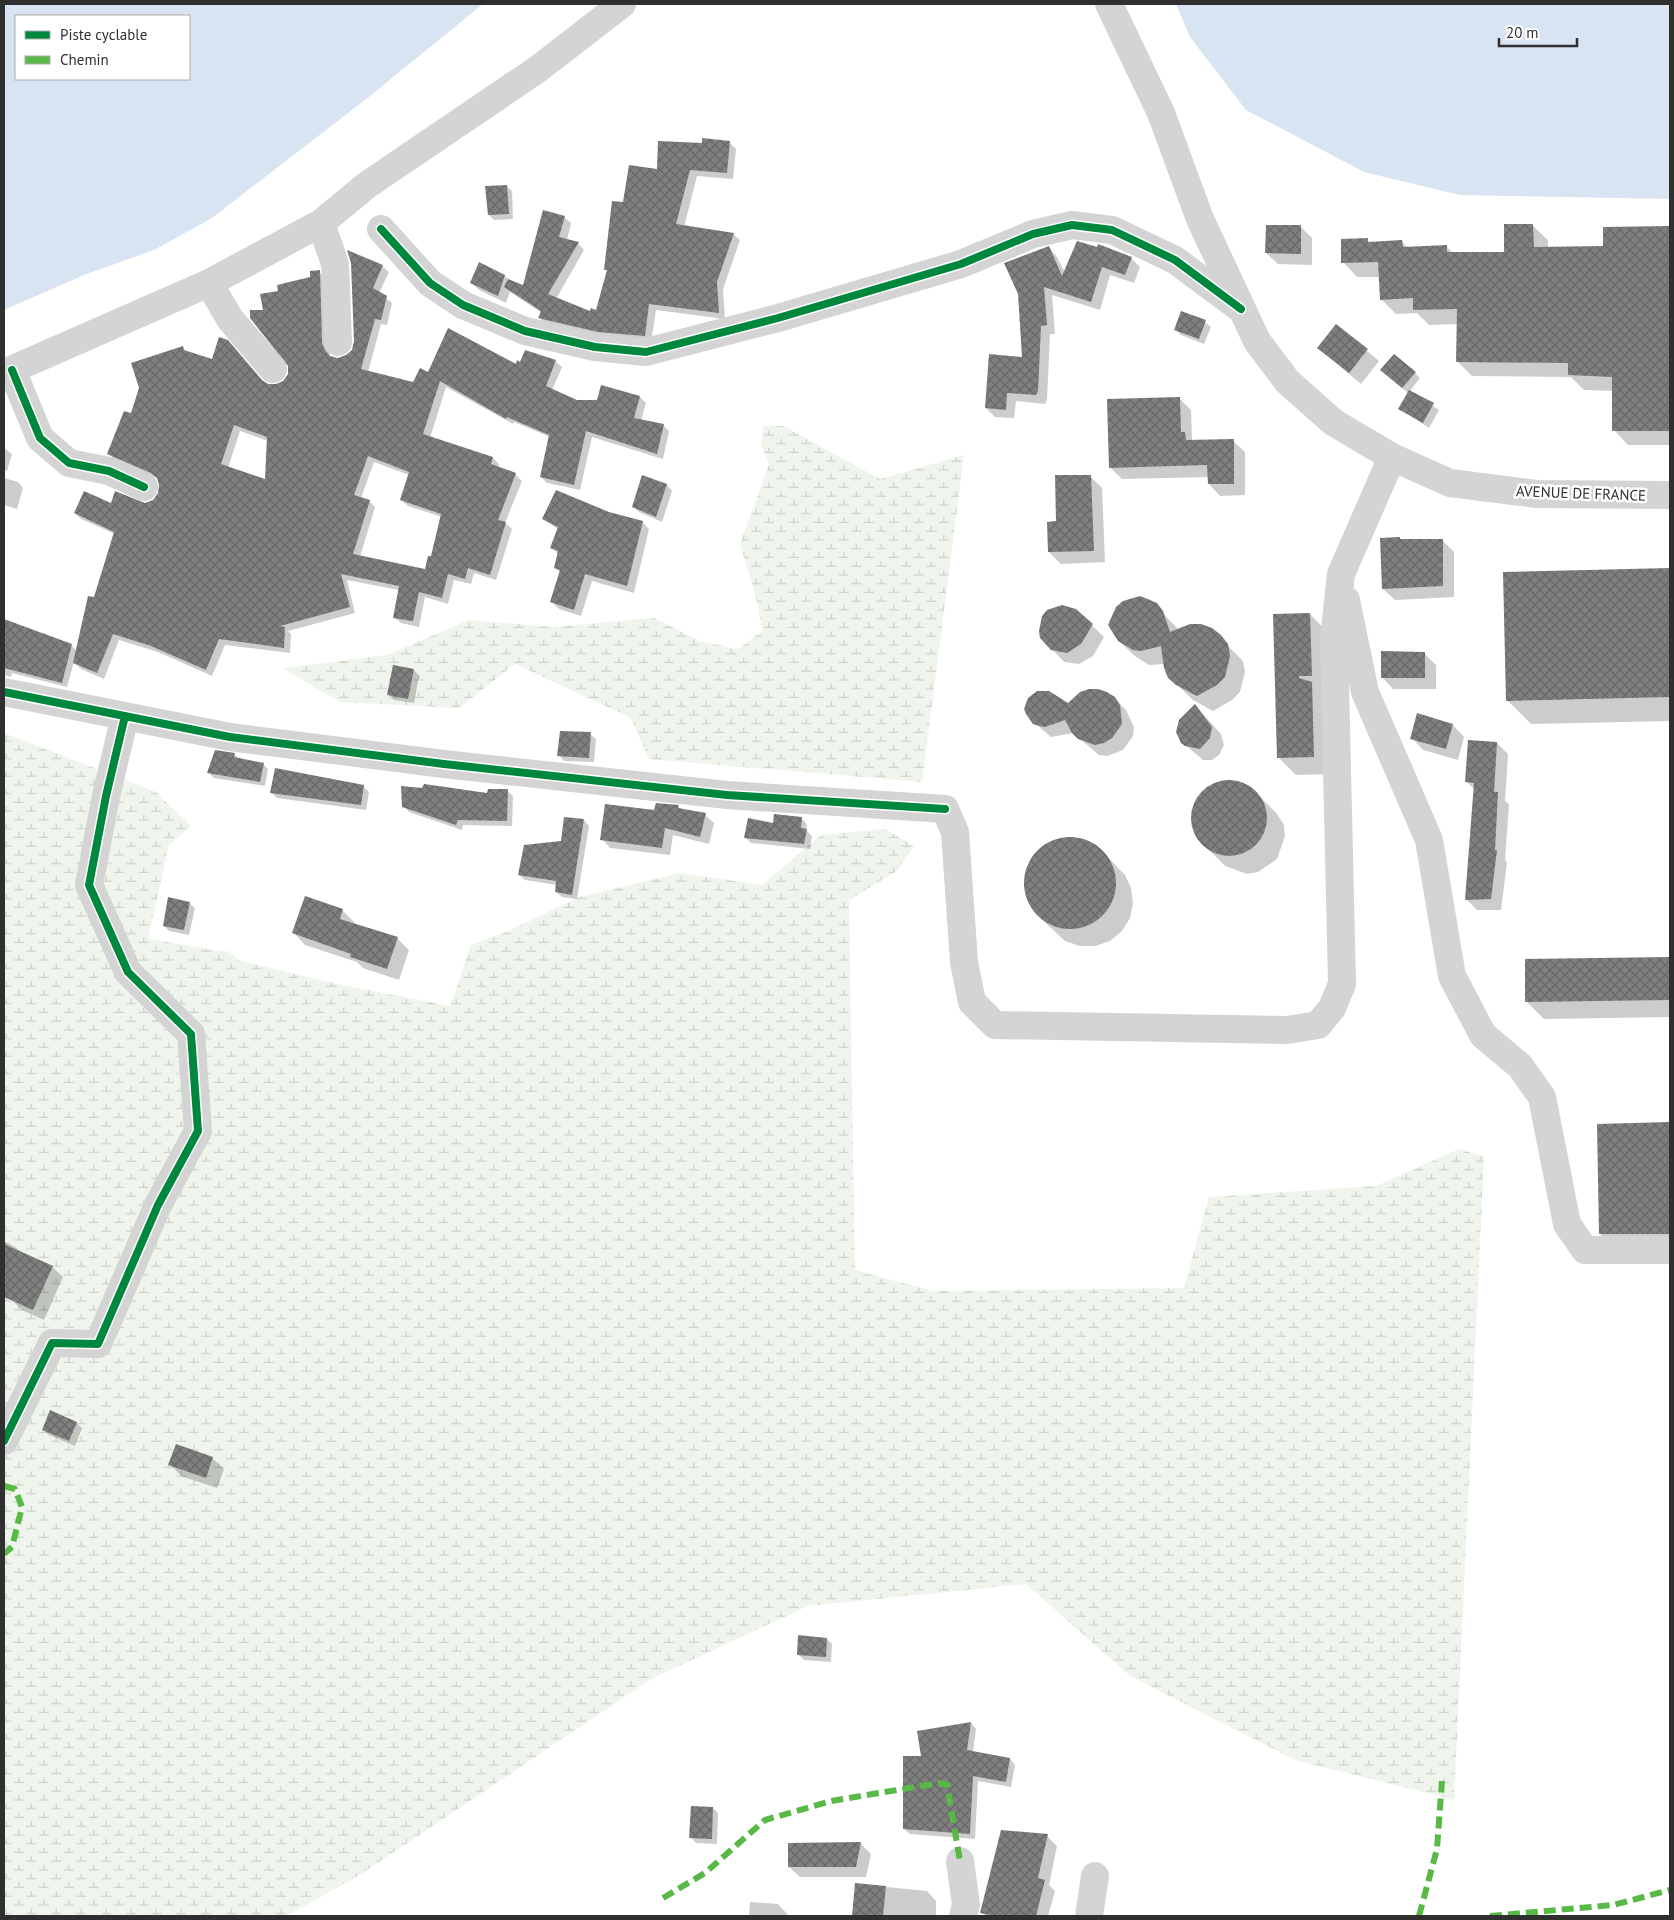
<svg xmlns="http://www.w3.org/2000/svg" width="1674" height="1920" font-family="'PT Sans',sans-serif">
  <defs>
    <pattern id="wetland-marsh" width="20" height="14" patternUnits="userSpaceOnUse" patternTransform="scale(1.25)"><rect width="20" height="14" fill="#eff5ec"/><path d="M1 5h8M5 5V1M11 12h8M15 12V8" fill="none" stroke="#cdd2cb"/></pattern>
    <pattern id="building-cross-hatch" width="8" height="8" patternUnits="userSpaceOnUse" patternTransform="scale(1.25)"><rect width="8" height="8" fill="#7f7f7f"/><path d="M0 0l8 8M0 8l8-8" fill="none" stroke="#686868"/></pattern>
  </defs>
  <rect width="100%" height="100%" fill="#fff"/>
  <path fill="url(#wetland-marsh)" d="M764,426h19l97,53 84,-24 -42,327 -273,-23 -18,-41 -116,-54 -56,44 -119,-6 -57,-34 104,-13 82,-35 84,7 101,-9 46,23 38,8 24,-18 -6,-34 -16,-53 29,-79 -8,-21z
    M4,733l152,59 35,34 -22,19 -21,94 81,13 12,9 96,23 113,22 21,-61 38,-14 70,-34 101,-24 82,12 59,-50 64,-6 29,17 -17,25 -48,29 6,370 78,21 251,-3 25,-91 167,-11 83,-37 25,8 -30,643 -159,-40 -165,-84 -104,-92 -218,22 -155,72 -295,198 -72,40h-282z"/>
  <path fill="#d8e4f2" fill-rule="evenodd" d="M4,4h479l-118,96 -153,118 -58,32 -70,25 -80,35zM16,16h173v63h-173z
    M1176,4h494v195l-210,-4 -96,-23 -118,-62 -56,-73z"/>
  <path fill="#0003" fill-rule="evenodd" d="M729,142l7,7 -3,30 -36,-3 -13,51 49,7 7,6 -17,49 2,30 -69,-9 -5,32 -46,-4 -59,-14 -6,-6 2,-5 -32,-21 -4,11 -27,-13 -8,-8 34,-6 5,5 14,5 40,-69 7,6 -4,17 11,3 6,7 -28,49 35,13 6,-1 28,-108 33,-32 45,-26z
    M506,186l6,5 1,28 -19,1 -5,-5z
    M1300,226l12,12v27l-34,-1 -12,-11z
    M1533,226l15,14v8h56v-19l66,-2v218h-42l-14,-15v-39l-30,-1 -13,-13 -99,-1 -14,-14v-38l-29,1 -12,-12 -21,1 -15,-15 -1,-22h-23l-14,-15 24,-22 4,3 31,-1 6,6 38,-2 7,7h53z
    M1049,248l8,9 8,16 66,-15 9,9 -6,16 -24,-8 -10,35 -48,-15 3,39h-5l-3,66 -2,4 -29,-3 -2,17 -19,-1 -9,-9 37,-50z
    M352,263l30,3 7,6 -10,21 13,10 -5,22 -6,-1 -13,48 45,11 16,-9 126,-13 7,6 -10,23 25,11 63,-4 6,6 -5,18 22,4 6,6 -6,28 -71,-22 -12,53 -33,-7 -6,-6 9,-40 -36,-15 -1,2 -67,-37 -16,51 63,20 6,6 -1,4 17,6 7,7 -17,42 7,6 -16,51 -22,-7 -3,11 -17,-4 -6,24 -23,-7 -6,30 -18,-4 -7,-6 5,-27 -52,-10 8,33 -67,18 3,3 -1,19 -65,-8 -13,31 -54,-24 -39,-12 -15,39 -23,-10 -7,-7 -7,25 -55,-14 -1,4 -7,-2 1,-54 66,24 6,6 38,-117 -34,-15 -6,-6 37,-8 33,-1 8,-3 7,-7 1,-9 -2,-6 -44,-19 -6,-6 23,-39 50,-68 5,5 81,33h9l7,-3 5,-8v-9l-25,-54 16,-19 32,-14 7,-6 6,6 5,79 8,2 9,-2 6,-7 2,-8zM240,431l28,10 -2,39 -38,-12zM374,462l35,13 -8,25 7,6 34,11 -10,41 -6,12 -66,-13 15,-50 -6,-6 -8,-3z
    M1205,322l6,5 -7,17 -23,-9 -6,-6z
    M1336,325l43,36 -18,23 -43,-36z
    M1415,373l5,5 -10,13 29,19 -10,18 -29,-19 8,-16 -21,-18z
    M1179,398l12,12 1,30 41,1 12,11v43l-25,1 -11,-12v-7l-87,2 -12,-12z
    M4,448l8,6 -5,17 -3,-1z
    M1090,476l12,12 3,74 -44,2 -12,-12 9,-29z
    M643,477l24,8 5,6 -10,31 -23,-10 -5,-5z
    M4,478l14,4 5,6 -6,21 -13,-4z
    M608,514l34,8 7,7 -15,64 -42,-12 -11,35 -22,-7 -7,-7 9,-29 -6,-5 3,-14 -6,-6 7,-18 -16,-11z
    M1400,539l2,2h41l11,11v45l-59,3 -12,-11z
    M1670,570v151l-139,3 -24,-24 -3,-127z
    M1140,597l9,2 30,31 45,12 19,19 2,11 -5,20 -8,8 -19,11 -20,-11 -24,-23 -5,-13 -15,1 -14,-9 -16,-15z
    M1076,610l28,27 -11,19 -14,8 -15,-2 -12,-13z
    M1310,614l17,18 5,142 -36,1 -17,-17z
    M1424,653l12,12v24h-43l-11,-12z
    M394,667l20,3 5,6 -5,27 -20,-3 -5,-6z
    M1114,698l12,12 8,17 -1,9 -10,14 -16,6 -8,-1 -26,-22 -22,4 -21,-18z
    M1195,705l26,29 3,11 -5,10 -7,5h-9l-21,-18z
    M1418,715l35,10 11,12 -6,23 -35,-10 -11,-12z
    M590,734l6,5 -2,23 -30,-1 -5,-6z
    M1497,743l11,11 -3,47 4,3 -4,56 2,2 -6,48h-24l-11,-11 9,-109 -8,-8z
    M216,751l19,4 4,4 24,5 5,5 -3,17 -51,-8 -5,-5z
    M1225,780l13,1 12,5 27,28 7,11 1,11 -8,23 -19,13 -11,2 -22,-8 -27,-27 -5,-11 -1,-13 3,-13 7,-10 11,-8z
    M363,786l6,6 -3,18 -89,-12 -5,-5z
    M441,786l48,9 18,-4 6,5 -1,30 -49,-1 -1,5 -53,-18 -5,-6 19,-16 17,-1z
    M678,807l4,3 23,5 9,8 -5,21 -36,-9 -3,20 -60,-7 -8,-9 53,-28z
    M801,818l6,6 -1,6 6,6 -2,13 -59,-6 -6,-6 29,-13z
    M565,819l19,1 5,6 -12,73 -15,-2 -6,-5 1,-7 -32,-5 -6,-5 43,-33z
    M1069,837l15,2 13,7 28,29 6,13 2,15 -3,15 -8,13 -12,10 -15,5h-15l-15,-5 -30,-28 -8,-14 -3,-14 2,-15 6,-13 10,-10 13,-7z
    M189,903l6,5 -6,27 -20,-4 -5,-5z
    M342,910l12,12 -1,2 44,14 12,12 -10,30 -36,-12 -6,-6 -52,-17 -11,-12z
    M1669,958l1,59 -126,2 -18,-18z
    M1670,1124v132l-46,1 -24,-23 -2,-109z
    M4,1241l11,6 8,7 29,13 11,10 -19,43 -22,-10 -10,-10 2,-4 -10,-4z
    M76,1423l6,5 -7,18 -26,-11 -6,-6z
    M212,1458l12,11 -7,19 -36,-12 -11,-12z
    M827,1639l5,5 -1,18 -27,-2 -6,-6z
    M971,1723l5,6 -3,23 37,7 5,6 -4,22 -33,-6 -3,58 -65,-5 -6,-5 19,-72 -5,-25z
    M713,1808l5,5 -1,31 -21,-1 -5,-6z
    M1047,1836l10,10 -8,39 6,6 -7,25h-63l-3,-4z
    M860,1843l11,11 -5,23h-66l-11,-10z
    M856,1884l71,7 9,10v15h-83z
    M750,1902l28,2 11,12h-40z"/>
  <path fill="url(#building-cross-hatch)" fill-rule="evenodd" d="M702,138l28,3 -3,32 -37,-3 -14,54 58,9 -17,49 2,31 -70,-9 -4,32 -47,-4 -60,-14 3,-7 -37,-24 4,-8 15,6 20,-75 22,6 -6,21 20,5 -31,52 42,17 1,-3 5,2 11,-40h-3l8,-69 11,1 6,-37 28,4 1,-28 44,2z
    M507,185l2,29 -21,1 -3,-29z
    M1504,224h29l1,23 69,-1v-19l67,-1v205h-58v-54l-44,-2v-12l-112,-1 1,-53 -44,1v-12l-33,2 -2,-38 -37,1v-24l27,-1v4l34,-2 1,7 44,-2v7h57z
    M1266,225h35v29l-36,-1z
    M1077,241l20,6 1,-3 34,13 -7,18 -23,-8 -11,35 -47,-15 3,38 -6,1 -3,65 -2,4 -29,-2 -1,17 -21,-2 4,-54 33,3 -4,-63 -14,-31 45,-17 13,30z
    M347,250l36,15 -10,23 14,8 -6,24 -6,-1 -14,50 52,13 7,-14 8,4 20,-44 68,36 1,-4 3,2 5,-12 31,10 -10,26 31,14h20l4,-15 39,11 -6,22 30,6 -7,30 -71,-23 -12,54 -34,-8 9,-42 -42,-18 -1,2 -66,-38 -17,53 70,23 -2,7 25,9 -18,47 8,2 -16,53 -22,-7 -3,11 -17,-5 -6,24 -23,-6 -6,29 -20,-3 6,-32 -58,-12 9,33 -70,19 5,1 -1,21 -65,-9 -13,31 -55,-24 -38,-12 -16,39 -24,-10 15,-67 6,1 20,-65 -40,-19 10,-22 27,12 4,-12 30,12 8,-3 5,-7 1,-8 -2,-7 -6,-5 -44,-19 17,-43 7,2 8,-25 -8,-25 52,-17 1,4 28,9 7,-22 9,3 34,40 6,4h8l7,-3 5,-7v-8l-38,-48v-8h13l-3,-16 18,-3 -1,-6 33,-8v-6l10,-1 2,73 3,7 5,6 8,2 8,-3 6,-5 2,-9 -3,-78zM234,425l33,12 -2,42 -44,-15zM368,456l41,16 -9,28 41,14 -10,42h-3l-3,13 -72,-15 17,-54 -16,-5z
    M479,262l26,13 -7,21 -28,-13z
    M1181,311l25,9 -7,19 -25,-9z
    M1336,324l32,25 -19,24 -32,-25z
    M1394,354l22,18 -14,16 -22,-18z
    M1409,390l25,13 -11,20 -25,-14z
    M1180,397l1,35h4l1,8 48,-1v45h-26l-1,-19 -98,3 -2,-69z
    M642,475l25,9 -11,33 -24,-10z
    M1055,475h36l3,76 -46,1 -1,-30 9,-1z
    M556,490l53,22 34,9 -16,65 -42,-12 -11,36 -24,-8 10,-32 -6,-2 4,-17 -8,-3 8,-21 -16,-8z
    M1400,537v2h43v47l-61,3 -2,-51z
    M1670,568v129l-164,4 -3,-129z
    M1140,596l17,7 6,8 7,21 20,-8h11l11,4 9,7 7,9 2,12 -5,21 -8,8 -20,11 -21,-11 -8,-7 -4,-10 -3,-22 -20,5 -8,-1 -15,-9 -10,-16 8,-18 7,-6z
    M1062,605l14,4 17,15 -12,20 -14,9 -16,-3 -11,-12 -1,-7 3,-15 5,-6z
    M1310,613l2,63h-13v2l13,4 2,75 -37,1 -4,-144z
    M4,619l68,25 -10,39 -58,-15z
    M1381,651l44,1v26h-44z
    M393,665l21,4 -6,30 -21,-4z
    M1089,689h9l9,3 8,5 5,8 2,19 -10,14 -8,5 -9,2 -17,-6 -6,-6 -7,-13 -20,7 -6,-1 -6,-2 -7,-10 -2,-5 4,-11 9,-7h12l19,12 12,-11z
    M1195,704l17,23 -2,11 -10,11 -15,-3 -4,-3 -5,-11 3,-12z
    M1417,713l36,11 -7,25 -36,-10z
    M560,731l31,1 -2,26 -32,-2z
    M1468,740l29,2 -3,50h4l-3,58h2l-6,49 -26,1 9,-117 -9,-1z
    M215,750l20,3 -1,4 30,6 -4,19 -53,-9z
    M275,768l89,17 -3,20 -91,-12z
    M1191 818a38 38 0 1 1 76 0a38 38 0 1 1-76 0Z
    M424,784l63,9 1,-4h20l-1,32 -49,-1 -2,5 -54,-18 -1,-21 21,2z
    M656,803l23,2 -1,3 28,5 -6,24 -35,-9 -3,20 -62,-8 5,-36 49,6z
    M774,814l28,3 -1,11 6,1 -3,15 -60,-6 4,-20 25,5z
    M564,817l20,2 -12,76 -17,-3 1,-11 -38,-6 6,-30 37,-4z
    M1024 883a46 46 0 1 1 92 0a46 46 0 1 1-92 0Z
    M305,896l38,13 -3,10 58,18 -11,32 -37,-12 1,-3 -59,-21z
    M168,897l22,5 -6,28 -21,-4z
    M1669,957l1,43 -145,2v-43z
    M1670,1122v112h-71l-2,-110z
    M4,1244l49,22 -20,44 -29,-13z
    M50,1410l27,12 -8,19 -27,-11z
    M176,1444l37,13 -7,21 -38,-13z
    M798,1635l29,3 -1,19 -29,-2z
    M971,1722l-4,28 43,8 -4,24 -33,-6 -3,58 -67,-5v-73h18l-4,-25z
    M691,1806l22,1 -1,32 -23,-1z
    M1001,1830l47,4 -10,44 7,2 -9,36h-41l-15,-3z
    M861,1842l-5,25h-68v-24z
    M855,1883l31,3 -3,30h-31z"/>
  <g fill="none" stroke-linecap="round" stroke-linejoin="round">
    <path stroke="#d4d4d4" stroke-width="28" d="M1109,4l52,109 39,106 57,122 30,40 46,41 59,35 58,26 87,11 133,1
      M321,223l14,41 3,78
      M381,229l49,54 33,22 62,26 70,16 51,5 132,-34 183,-54 72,-30 39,-9 40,5 63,30 66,49
      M209,283l21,36 43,50
      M12,370l28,68 29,25 40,8 35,16
      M4,373l205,-90 112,-60 46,-38 171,-116 84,-65
      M1346,600l19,92 64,148 23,136 31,59 37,31 22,31 25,127 18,26h85
      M4,692l226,45 214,27 283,31 218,14 10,23 9,130 8,40 23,23 292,5 31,-5 14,-17 10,-24 -8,-345 7,-65 51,-117
      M4,1441l48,-98 46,1 60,-139 40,-74 -7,-97 -63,-62 -39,-87 17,-89 19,-80
      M960,1861l6,44 -3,11
      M1089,1916l6,-40"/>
    <path stroke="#58b947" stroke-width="6" stroke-dasharray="12 6" stroke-linecap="butt" d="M4,1486l11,3 7,18 -10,40 -8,7
      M663,1898l42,-25 60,-53 66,-19 108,-18 8,2 13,76
      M1419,1916l18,-67 5,-68
      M1490,1916l123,-11 57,-15"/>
    <defs>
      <path id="cycleway" d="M381,229l49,54 33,22 62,26 70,16 51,5 132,-34 183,-54 72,-30 39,-9 40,5 63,30 66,49
        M12,370l28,68 29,25 40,8 35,16
        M4,692l226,45 214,27 283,31 218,14
        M4,1441l48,-98 46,1 60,-139 40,-74 -7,-97 -63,-62 -39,-87 17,-89 19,-80"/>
    </defs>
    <use href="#cycleway" stroke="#fff" stroke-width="11"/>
    <use href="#cycleway" stroke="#00873e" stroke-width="8"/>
  </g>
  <g text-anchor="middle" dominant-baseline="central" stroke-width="5" stroke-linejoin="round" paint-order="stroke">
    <g font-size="15" fill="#2f2f2f" stroke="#fff">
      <text transform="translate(1581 493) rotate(2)">AVENUE DE FRANCE</text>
    </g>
  </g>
  <rect width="1674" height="1920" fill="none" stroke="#2f2f2f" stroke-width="10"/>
  <rect x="15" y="15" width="175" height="65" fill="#ffffff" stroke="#acacac"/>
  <rect x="25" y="31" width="25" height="8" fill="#00873e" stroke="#acacac"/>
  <text x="60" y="40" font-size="15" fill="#2f2f2f">Piste cyclable</text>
  <rect x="25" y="56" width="25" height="8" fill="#58b947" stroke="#acacac"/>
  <text x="60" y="65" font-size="15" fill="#2f2f2f">Chemin</text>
  <path d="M1499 38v8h78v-8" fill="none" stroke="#2f2f2f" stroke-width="2.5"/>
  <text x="1506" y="38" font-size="15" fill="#2f2f2f" stroke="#ffffff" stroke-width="4" paint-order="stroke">20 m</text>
</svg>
